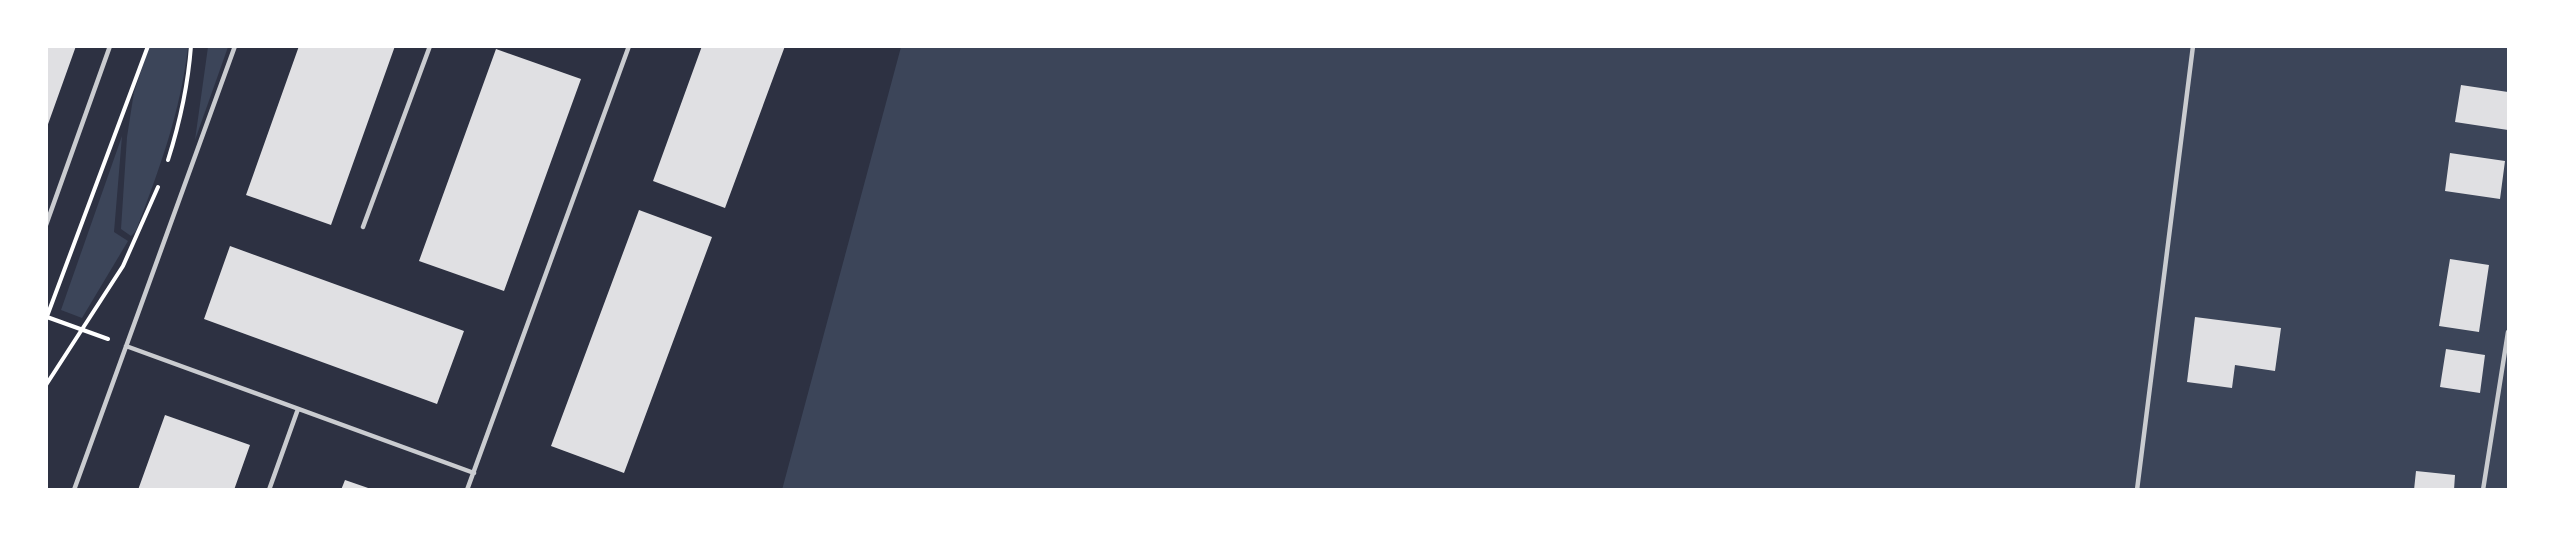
<svg xmlns="http://www.w3.org/2000/svg" width="2555" height="536" font-family="Lato,sans-serif">
  <rect width="100%" height="100%" fill="#2d3142"/>
  <path fill="#3c4559" d="M149,47h39c-8,67 -28,120 -52,184l-5,5 -10,-7 6,-92 7,-45z
    M208,47h20l-33,93z
    M901,47h1607v442l-1726,1z
    M122,136l-8,96 14,9 -46,77 -21,-8z"/>
  <path fill="#e0e0e3" d="M46,46h30l-29,81h-1z
    M299,46h96l-64,179 -85,-30z
    M702,46h83l-60,162 -72,-27z
    M496,49l85,30 -77,212 -85,-30z
    M2461,85l47,7v38l-53,-8z
    M2450,153l55,8 -5,38 -55,-8z
    M639,210l73,27 -88,236 -73,-27z
    M230,246l234,85 -27,73 -233,-85z
    M2450,259l39,6 -10,67 -40,-6z
    M2195,317l86,11 -6,43 -40,-6 -3,23 -45,-6z
    M2446,349l39,6 -5,38 -40,-6z
    M165,415l85,30 -16,45h-96z
    M2416,471l39,4 -1,15h-40z
    M345,480l26,9v1h-30z"/>
  <g fill="none" stroke-linecap="round" stroke-linejoin="round">
    <path stroke="#fff" stroke-width="4" d="M168,160c12,-38 20,-74 23,-114
      M47,317l61,22
      M46,319l102,-273
      M46,385l77,-119 35,-79"/>
    <path stroke="#caccd0" stroke-width="4.5" d="M46,225l64,-179
      M363,227l67,-181
      M126,346l348,127
      M74,490l161,-444
      M269,490l29,-81
      M467,490l162,-444
      M2137,490l56,-444
      M2483,490l25,-158"/>
  </g>
  <rect width="2555" height="536" fill="none" stroke="#ffffff" stroke-width="96"/>
</svg>
